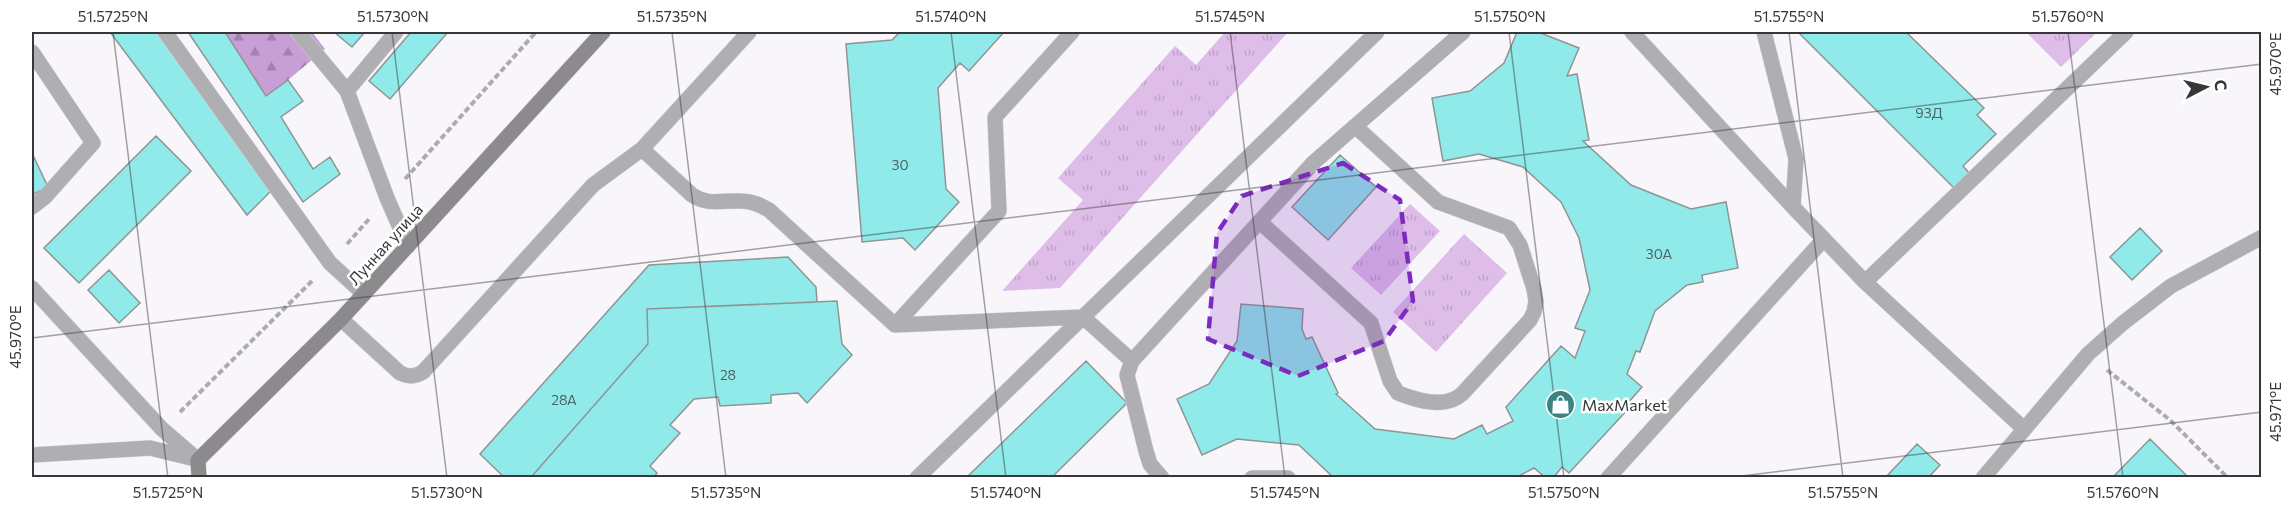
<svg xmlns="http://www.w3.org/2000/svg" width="2293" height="509" font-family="Commissioner,sans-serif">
  <defs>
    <pattern id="grass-tufts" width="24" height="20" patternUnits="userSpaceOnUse" patternTransform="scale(1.5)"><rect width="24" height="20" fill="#debde9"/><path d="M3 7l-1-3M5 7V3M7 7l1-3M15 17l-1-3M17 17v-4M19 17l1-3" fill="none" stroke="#bfa3c9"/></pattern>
    <pattern id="forest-firs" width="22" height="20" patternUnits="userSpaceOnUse" patternTransform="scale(1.5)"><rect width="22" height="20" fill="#c79fd5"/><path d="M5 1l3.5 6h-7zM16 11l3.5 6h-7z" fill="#a282ae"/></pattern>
  </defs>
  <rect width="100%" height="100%" fill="#f9f6fb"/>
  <path fill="url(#grass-tufts)" d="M1225,32h63l-228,256 -58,3 81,-91 -25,-22 117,-132 21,19z
    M2026,32h71l-36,35z
    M1410,204l30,27 -59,64 -30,-27z
    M1464,234l43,39 -71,79 -43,-40z"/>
  <path fill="url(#forest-firs)" d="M225,32h87l13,17 -37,31 -22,16z"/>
  <path fill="#8feae9" stroke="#8f9595" stroke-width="1.5" d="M110,32h49l113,158 -25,25z
    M188,32h37l41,64 22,-16 15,21 -22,16 32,52 17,-12 10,17 -37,28z
    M334,32h31l-13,15z
    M411,32h37l-58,67 -21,-18z
    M900,32h104l-35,39 -9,-8 -22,25 8,101 13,13 -44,48 -12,-12 -41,4 -16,-198 46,-4z
    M1517,32h21l41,16 -12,28 10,-2 12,66 -6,1 48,44 60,24 35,-7 12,66 -36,7 1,7 -16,3 -32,26 -15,41 -4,-1 -9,23 15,13 -16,18 3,3 -60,65 -7,-6 -9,11h-7l-12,-10 -19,10h-181l-35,-33 -62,-6 -35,16 -25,-56 32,-15 28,-43 4,-37 62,5 -1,20 4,10 6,-2 26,56 -2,1 39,35 79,10 28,-14 5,9 26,-13 -7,-14 55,-61 14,12 10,-27 -10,-3 15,-38 -11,-52 -18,-36 -38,-35 -44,-13 -36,7 -11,-63 38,-7 34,-28z
    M1798,32h108l78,76 -7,7 19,19 -33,32 7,8 -15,15z
    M156,136l35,35 -112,112 -35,-35z
    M32,153l16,34 -16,8z
    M1340,155l36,32 -48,53 -36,-33z
    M2140,228l22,23 -30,29 -22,-23z
    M788,257l28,30 1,15 -170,7 1,35 -115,131 3,3h-31l-25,-24 169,-189z
    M109,270l31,33 -21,20 -31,-33z
    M837,301l5,43 10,11 -45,48 -9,-10 -27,2v8l-51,3 -2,-9 -24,2 -24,26 10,8 -30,33 7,7 -4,5h-117l-3,-3 115,-131 -1,-35z
    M1086,361l41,42 -76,75h-85z
    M2150,439l39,39h-77z
    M1917,444l23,21 -12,13h-43z"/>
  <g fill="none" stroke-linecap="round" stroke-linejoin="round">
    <defs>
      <path id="lane" d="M165,32l165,231 34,31
        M298,32l49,59
        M396,32l-49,59 40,107 21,48
        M1632,32l161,175
        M1764,32l32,127 -3,48 72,75 159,147
        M32,52l61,91 -48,54 -13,10
        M642,149l50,46c17,11 30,5 49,6 11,0 19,4 28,9l126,115 188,-8 49,44
        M1260,222l111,101 19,58 8,12c20,8 47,16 64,1l68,-74 4,-8 2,-11 -2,-12 -14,-44 -11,-17 -71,-26 -83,-76
        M1865,282l261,-250
        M32,288l130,141 36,31
        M341,319l59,54c9,4 14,4 23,-1l170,-187 49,-36 107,-117
        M895,325l104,-114 -4,-94 77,-85
        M32,455l118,-7 45,11
        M917,478l460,-446
        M1162,478l-12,-14 -4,-13 -19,-76 5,-14 181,-198 150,-131
        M1252,478h36
        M1608,478l216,-239
        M1983,478l105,-124 35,-31 48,-37 91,-49"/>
      <path id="secondary" d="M199,478l-1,-18 143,-141 262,-287"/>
    </defs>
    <use href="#lane" stroke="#d6d3d8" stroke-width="16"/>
    <use href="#secondary" stroke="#d6d3d8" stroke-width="16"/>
    <path stroke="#adabaf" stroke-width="4" stroke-dasharray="6 3" stroke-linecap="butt" d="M405,179l131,-147
      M347,244l23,-26
      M2107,370l63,50 58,58
      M180,412l133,-132"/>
    <use href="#lane" stroke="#afaeb0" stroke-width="15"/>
    <use href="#secondary" stroke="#8c8a8d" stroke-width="15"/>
  </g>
  <path fill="#7b2cbf" fill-opacity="0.2" stroke="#7b2cbf" stroke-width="4.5" stroke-dasharray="12 8" stroke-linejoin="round" d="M1343,163l57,37 13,101 -29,40 -86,35 -90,-37 9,-106 25,-37z"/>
  <path fill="none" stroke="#373638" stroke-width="1.5" stroke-opacity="0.45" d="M113,32l55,446M392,32l55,446M672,32l54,446M951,32l55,446M1230,32l55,446M1509,32l55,446M1789,32l54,446M2068,32l55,446M32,338l2230,-274M1726,478l536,-66"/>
  <defs>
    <symbol id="shop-disc" viewBox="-11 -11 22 22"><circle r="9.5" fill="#3b8483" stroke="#fff"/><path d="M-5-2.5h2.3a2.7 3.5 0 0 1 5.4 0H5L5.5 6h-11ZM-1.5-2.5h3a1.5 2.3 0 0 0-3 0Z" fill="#fff"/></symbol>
  </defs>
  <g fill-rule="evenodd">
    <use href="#shop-disc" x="1544" y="388" width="33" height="33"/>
  </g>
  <g text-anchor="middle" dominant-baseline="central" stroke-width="5" stroke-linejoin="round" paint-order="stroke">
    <g font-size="14" fill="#4d6364">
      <text x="1929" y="112">93Д</text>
      <text x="900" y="164">30</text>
      <text x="1659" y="253">30А</text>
      <text x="728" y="374">28</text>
      <text x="564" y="399">28А</text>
    </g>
    <g font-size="16" fill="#373638" stroke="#fff">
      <text transform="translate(385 244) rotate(-48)">Лунная улица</text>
    </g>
    <g font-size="16" fill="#373638" stroke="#fff" text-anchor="start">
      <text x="1582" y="404">MaxMarket</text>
    </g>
  </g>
  <rect width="2293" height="509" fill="none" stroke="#ffffff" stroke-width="66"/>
  <g transform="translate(2206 87) rotate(83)" stroke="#ffffff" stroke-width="4.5" paint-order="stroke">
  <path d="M0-4.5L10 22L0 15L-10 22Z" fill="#373638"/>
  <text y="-9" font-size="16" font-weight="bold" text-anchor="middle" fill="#373638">С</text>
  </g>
  <rect x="33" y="33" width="2227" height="443" fill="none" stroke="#373638" stroke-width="2"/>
  <g font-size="15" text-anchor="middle" fill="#373638">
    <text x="113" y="22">51.5725°N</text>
    <text x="393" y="22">51.5730°N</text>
    <text x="672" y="22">51.5735°N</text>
    <text x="951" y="22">51.5740°N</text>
    <text x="1230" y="22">51.5745°N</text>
    <text x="1510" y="22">51.5750°N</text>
    <text x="1789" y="22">51.5755°N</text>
    <text x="2068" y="22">51.5760°N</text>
    <text transform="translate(2276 64) rotate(-90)" y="5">45.970°E</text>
    <text transform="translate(16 337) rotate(-90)" y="5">45.970°E</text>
    <text transform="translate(2276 412) rotate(-90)" y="5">45.971°E</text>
    <text x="168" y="498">51.5725°N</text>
    <text x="447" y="498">51.5730°N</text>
    <text x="726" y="498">51.5735°N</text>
    <text x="1006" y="498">51.5740°N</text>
    <text x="1285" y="498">51.5745°N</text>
    <text x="1564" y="498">51.5750°N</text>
    <text x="1843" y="498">51.5755°N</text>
    <text x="2123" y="498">51.5760°N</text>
  </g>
</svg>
